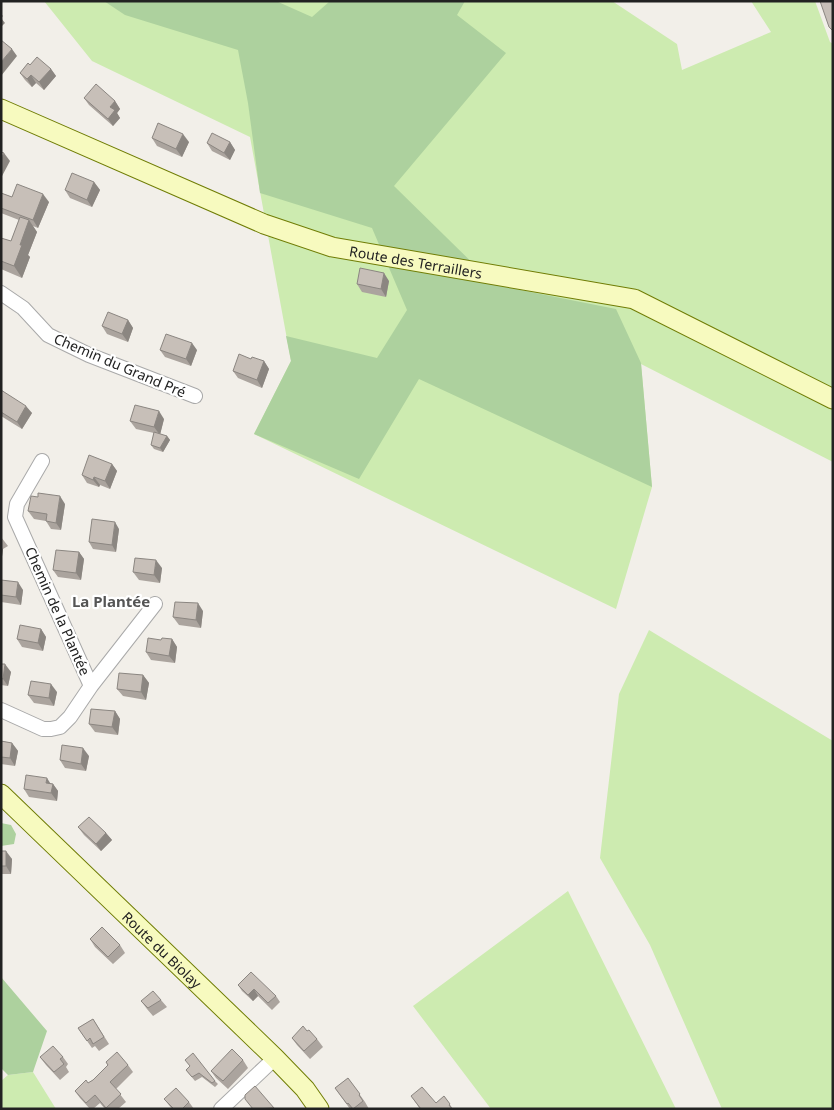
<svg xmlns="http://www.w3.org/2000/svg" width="834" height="1110" font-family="'Noto Sans',sans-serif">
  <rect width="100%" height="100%" fill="#f2efe9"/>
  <path fill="#cdebb0" d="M44,1h568l65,43 5,26 89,-38 -20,-31h64l15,41 3,2v418l-192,-98 11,123 -36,122 -362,-175 37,-73 -41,-224 -158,-76z
    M649,630l184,111v368h-111l-72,-164 -50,-87 19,-164z
    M568,891l108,218h-185l-78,-103z
    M33,1072l23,37h-55v-28l7,-6z"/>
  <path fill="#add19e" d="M104,1h172l36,16 18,-16h135l-8,14 49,38 -112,133 101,99 121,24 25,54 11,124 -233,-108 -60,100 -105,-45 37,-73 -5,-25 91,22 30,-48 -35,-82 -112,-35 -12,-90 -10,-53 -113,-35z
    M1,823l10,2 5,9 -2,10 -13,2z
    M1,977l46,54 -14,41 -25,3 -7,-7z"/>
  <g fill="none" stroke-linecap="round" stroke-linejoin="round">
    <defs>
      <path id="street" d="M1,293l22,15 25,27 41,20 106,41
        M91,686l64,-82
        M1,710l42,19h8l9,-2 10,-10 21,-31 -76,-169 2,-13 25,-43
        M221,1109l54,-51"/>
      <g id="secondary">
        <path id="s1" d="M1,109l263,115 68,23 302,52 199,100"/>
        <path id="s2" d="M1,794l274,264 30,31 14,20"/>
      </g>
    </defs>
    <use href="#street" stroke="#a9a9a9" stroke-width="16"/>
    <use href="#secondary" stroke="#707d05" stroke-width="21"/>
    <use href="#street" stroke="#fff" stroke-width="14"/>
    <use href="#secondary" stroke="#f7fabf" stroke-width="19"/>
  </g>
  <path fill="#aba49e" d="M30,65l21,4 5,7 -12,14 -8,-7 -4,4 -7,-7 -5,-7z
    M84,98l31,3 5,8 -3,4 3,5 -7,8 -24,-21z
    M152,138l37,4 -7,15 -25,-11z
    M230,142l5,8 -5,10 -18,-9 -5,-8z
    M94,182l6,8 -8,17 -22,-9 -5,-8z
    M1,193l11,4 37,5 -11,26 -5,-2 4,6 -9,23 2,2 -8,21 -21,-9v-31l10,3 8,-21 -18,-7z
    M389,281l-3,16 -24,-5 -5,-8z
    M128,320l5,8 -5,14 -21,-8 -5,-8z
    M160,350h37l-6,16 -26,-9z
    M251,359l13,2 5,8 -7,19 -24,-10 -5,-7z
    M1,390l31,23 -10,16 -21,-13z
    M164,419l-4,15 7,2 3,4 -7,12 -9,-3 -3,-4 3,-12 -18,-4 -6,-8z
    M112,464l5,7 -7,18 -10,-4 -1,2 -12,-4 -5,-8z
    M65,504l-4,26 -10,-1 -5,-8 -12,-2 -6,-8z
    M119,529l-3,23 -23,-3 -4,-7z
    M1,537l7,9 -5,3 -2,15z
    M79,552l5,7 -3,21 -23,-3 -5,-7z
    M162,568l-2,15 -21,-3 -6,-8z
    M1,580l22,10 -2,15 -20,-3z
    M203,611l-2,17 -22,-3 -6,-8z
    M41,629l5,8 -3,14 -21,-4 -5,-8z
    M172,639l5,8 -2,16 -24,-3 -5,-8 15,-12z
    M1,664l10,8 -3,14 -7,-1z
    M143,675l6,8 -3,17 -23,-4 -6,-7z
    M57,692l-3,14 -20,-3 -6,-8z
    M115,711l5,8 -2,16 -23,-3 -6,-8z
    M1,741l11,2 6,8 -3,15 -14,-2z
    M89,756l-3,15 -21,-3 -5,-8z
    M50,783l3,1 5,7 -1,10 -28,-4 -5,-8z
    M78,827l28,6 6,7 -11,11 -17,-16z
    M1,851l11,8 -1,15h-10z
    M90,939l30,6 5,8 -12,11 -18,-17z
    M238,985l38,11 4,6 -8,8 -14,-14 -5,5 -11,-10z
    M161,1000l6,7 -14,9 -6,-7 -6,-8z
    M93,1019l16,25 -10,7 -4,-5 -3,2 -14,-20z
    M307,1031l10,8 6,8 -13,12 -13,-14 -5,-7z
    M40,1057h23l5,7 -2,3 3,5 -9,8 -14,-15z
    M243,1060l5,8 -20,21 -12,-11 -5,-7z
    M106,1062l22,3 5,7 -17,17 10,13 -8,7h-13l-5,-6 -7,6h-3l-10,-11 -5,-7 13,-8 5,-3 15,-14z
    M190,1067l25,14 3,3 -3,3 -13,-10 -7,4 -9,-11z
    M348,1078l17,24 4,7h-19l-15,-21z
    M411,1096l25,7 8,-7 9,13h-33z
    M164,1099l25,3 5,7h-22z"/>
  <path fill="#8b8681" d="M1,14l2,2 -2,2 4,5 -4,4z
    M12,49l5,7 -16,20v-14z
    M51,69l5,7 -12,14 -5,-8z
    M31,75l5,8 -4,4 -5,-8z
    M115,101l5,8 -3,4 3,5 -7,8 -5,-7 2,-12z
    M183,134l6,8 -7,15 -6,-8z
    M230,142l5,8 -5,10 -6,-7z
    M4,153l6,8 -9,17v-19z
    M94,182l6,8 -8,17 -5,-7z
    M43,194l6,8 -11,26 -5,-8z
    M29,220l8,12 -9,23 2,2 -8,21 -8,-12 6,-21z
    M384,273l5,8 -3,16 -5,-8z
    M128,320l5,8 -5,14 -6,-8z
    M192,343l5,7 -6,16 -5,-7z
    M264,361l5,8 -7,19 -5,-8z
    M26,406l6,7 -10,16 -5,-7z
    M159,411l5,8 -4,16 -6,-8z
    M167,436l3,4 -7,12 -3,-4z
    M112,464l5,7 -7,18 -5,-8z
    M94,477l6,8 -1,2 -6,-7z
    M60,496l5,8 -4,26 -5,-7z
    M115,522l4,7 -3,23 -4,-7z
    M1,547l2,2 -2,15z
    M79,552l5,7 -3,21 -5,-7z
    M156,560l6,8 -2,15 -6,-8z
    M18,582l5,8 -2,15 -5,-8z
    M198,603l5,8 -2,17 -5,-8z
    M41,629l5,8 -3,14 -5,-8z
    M172,639l5,8 -2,16 -6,-7z
    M5,664l6,8 -3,14 -5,-7z
    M143,675l6,8 -3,17 -5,-8z
    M51,684l6,8 -3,14 -5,-8z
    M115,711l5,8 -2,16 -6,-8z
    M12,743l6,8 -3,15 -5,-8z
    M83,748l6,8 -3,15 -5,-7z
    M47,778l5,8 -6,-3z
    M53,784l5,7 -1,10 -6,-8z
    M106,833l6,7 -11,11 -5,-7z
    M6,851l6,8 -1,15 -5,-8z
    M254,989l4,7 -5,5 -5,-6z"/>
  <path fill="#c7bfb8" stroke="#8b8681" d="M820,1h13v30l-4,-4z
    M1,40l11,9 -11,13z
    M37,57l14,12 -12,13 -8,-7 -4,4 -7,-6 8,-10 2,2z
    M96,84l19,17 -5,6 5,3 -7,9 -24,-21z
    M158,123l25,11 -7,15 -24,-11z
    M212,133l18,9 -6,11 -17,-10z
    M1,152l3,1 -3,6z
    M72,173l22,9 -7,18 -22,-10z
    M17,184l26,10 -10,26 -32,-12v-15l11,4z
    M20,217l9,3 -9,25h2l-8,21 -13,-5v-23l10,3z
    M360,268l24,5 -3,16 -24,-5z
    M108,312l20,8 -6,14 -20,-8z
    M166,334l26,9 -6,16 -26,-9z
    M239,354l12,5 1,-2 12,4 -7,19 -24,-9z
    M1,390l25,16 -9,16 -16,-10z
    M135,405l24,6 -5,16 -24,-6z
    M154,432l13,4 -7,12 -9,-3z
    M89,455l23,9 -7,17 -11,-4 -1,3 -11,-5z
    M38,493l22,3 -4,27 -10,-2 1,-7 -19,-3 3,-15 7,1z
    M92,519l23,3 -3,23 -23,-3z
    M56,550l23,2 -3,21 -23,-3z
    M135,558l21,2 -2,15 -21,-3z
    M1,580l17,2 -2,15 -15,-2z
    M175,602l23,1 -2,17 -23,-3z
    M20,625l21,4 -3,14 -21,-4z
    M148,638l13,2 1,-2 10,1 -3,17 -23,-4z
    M1,664h4l-2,15 -2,-1z
    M119,673l24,2 -2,17 -24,-3z
    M31,681l20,3 -2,14 -21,-3z
    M91,709l24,2 -3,16 -23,-3z
    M1,741l11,2 -2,15 -9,-1z
    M62,745l21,3 -2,16 -21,-4z
    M26,775l21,3 -1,5 7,1 -2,9 -27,-4z
    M89,817l17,16 -10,11 -18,-17z
    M1,851h5v15h-5z
    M102,927l18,18 -12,12 -18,-18z
    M251,972l25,24 -8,7 -14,-14 -6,6 -10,-10z
    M153,991l8,9 -13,8 -7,-7z
    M93,1019l11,18 -11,7 -3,-6 -3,3 -9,-13z
    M303,1026l4,5 2,-1 8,9 -13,12 -12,-13z
    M53,1046l10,11 -3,2 4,5 -10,8 -14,-15z
    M232,1049l11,11 -20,21 -12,-10z
    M117,1052l11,13 -18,17 11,12 -15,14 -11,-13 -9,8 -11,-12 11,-11 2,3 5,-3 15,-15 -2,-3z
    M193,1053l22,28 -3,2 -13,-10 -7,4 -6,-7 4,-4 -5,-6z
    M348,1078l12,16 -1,1 4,6 -10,8 -5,-6 -1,1 -12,-16z
    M255,1086l19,22 -21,1 -8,-10v-4z
    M422,1087l14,16 8,-7 6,8 -1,1 3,4h-31l-10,-13z
    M176,1088l13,14 -7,7h-8l-10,-10z"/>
  <g text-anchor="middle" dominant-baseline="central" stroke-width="4.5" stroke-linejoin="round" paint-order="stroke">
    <g font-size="14" fill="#222" stroke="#fff">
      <text stroke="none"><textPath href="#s1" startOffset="444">Route des Terraillers</textPath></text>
      <text transform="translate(120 365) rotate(23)">Chemin du Grand Pré</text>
      <text transform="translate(58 611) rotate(66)">Chemin de la Plantée</text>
      <text stroke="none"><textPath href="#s2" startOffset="224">Route du Biolay</textPath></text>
    </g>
    <g font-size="15" font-weight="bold" fill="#555" stroke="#fff">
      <text x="111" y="601">La Plantée</text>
    </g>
  </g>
  <rect width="834" height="1110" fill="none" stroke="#222222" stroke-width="5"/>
</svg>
